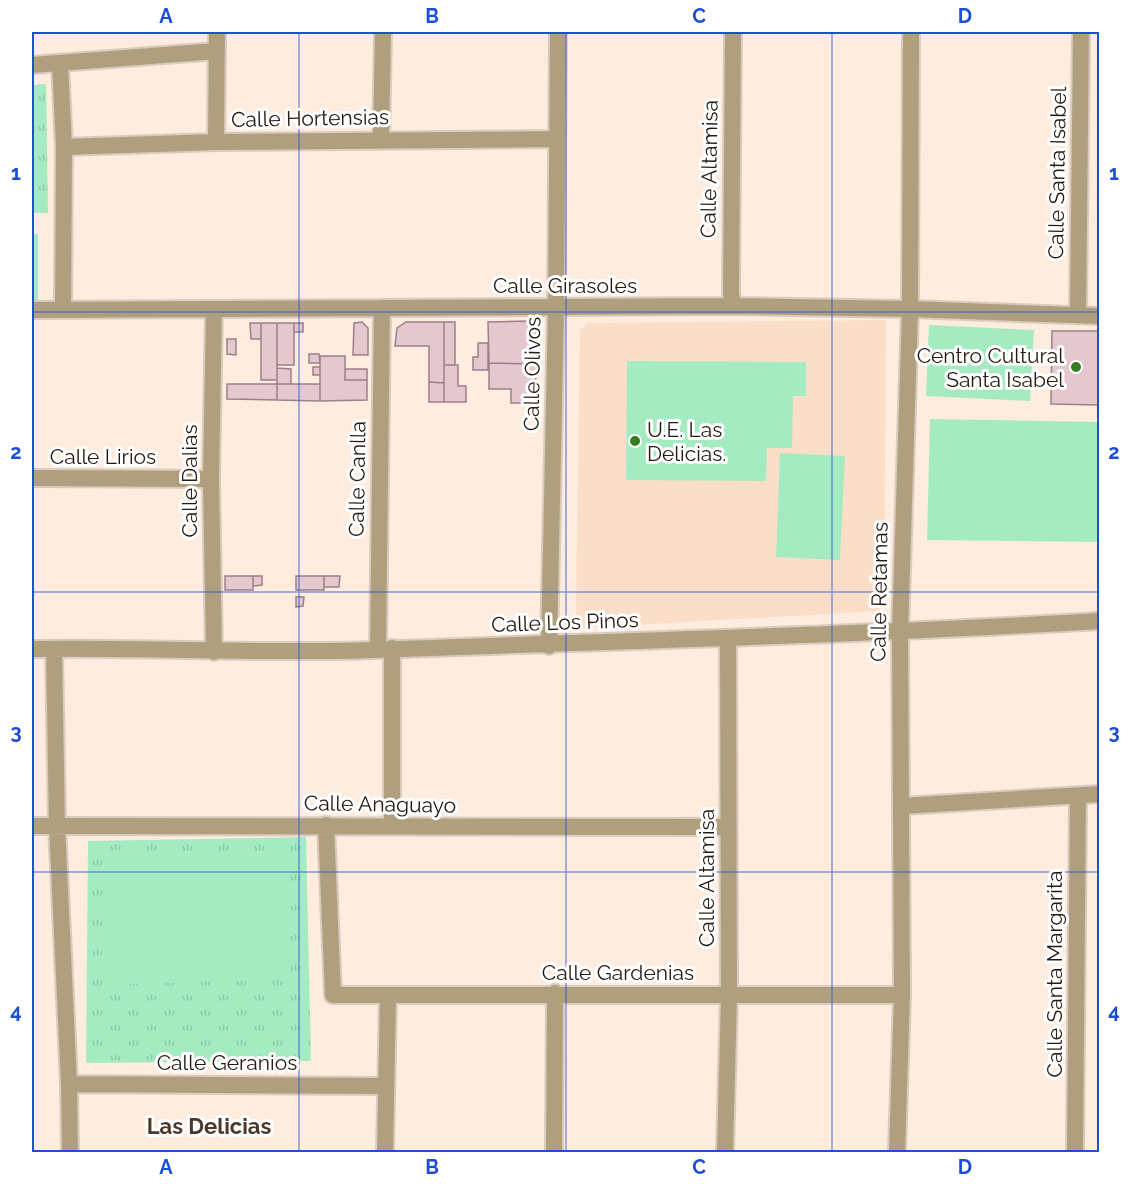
<svg xmlns="http://www.w3.org/2000/svg" width="1131" height="1184" font-family="Raleway,sans-serif">
  <defs>
    <pattern id="park-tufts" width="24" height="20" patternUnits="userSpaceOnUse" patternTransform="scale(1.5)"><rect width="24" height="20" fill="#a5ebc2"/><path d="M3 7l-1-3M5 7V3M7 7l1-3M15 17l-1-3M17 17v-4M19 17l1-3" fill="none" stroke="#8ec9a6"/></pattern>
  </defs>
  <rect width="100%" height="100%" fill="#feecde"/>
  <path fill="#fbdec7" d="M886,320l-2,284 -6,7 -295,17 -7,-7 4,-291 7,-7z"/>
  <path fill="url(#park-tufts)" d="M46,84l2,129h-16v-128z
    M306,837l5,224 -225,2 2,-222z"/>
  <path fill="#a5ebc2" d="M32,234h6v69h-6z
    M929,325l105,5 -4,71 -104,-5z
    M627,361l179,1v34h-13l-1,52h-25l-1,33 -140,-1z
    M930,419l169,3v120l-172,-2z
    M780,453l65,3 -5,104 -64,-3z
    M103,850l185,2 3,127 -188,6z"/>
  <path fill="#e4c7cf" stroke="#9b8088" stroke-width="1.5" d="M530,321l6,6v37l-47,-1 -1,-41z
    M362,322l6,6v27h-15l1,-32z
    M406,322h38v61l-15,-1v-36h-34l2,-18z
    M444,322h11v43h-11z
    M250,323h11v16h-10z
    M261,323h16v57h-16z
    M277,323h17v42h-17z
    M294,323h9v9h-9z
    M1052,331h48v74l-49,-1z
    M227,339h9v16l-9,-1z
    M478,343h10v27h-15v-13h5z
    M309,354h10l1,9h-11z
    M320,356h25v24h22v20l-47,1z
    M489,363l47,1 -1,39h-24v-14h-22z
    M444,365h14v21h8v16h-22z
    M313,367h7v8h-7z
    M277,368l14,1v15h-14z
    M345,369h22v11h-22z
    M429,382l15,1v19h-15z
    M227,384h50v16l-50,-1z
    M277,384h43v17l-43,-1z
    M225,576h28v14h-28z
    M253,576h9v9l-9,1z
    M296,576h28v14h-28z
    M324,576h16l-1,11h-15z
    M296,597h8l-1,9 -7,1z"/>
  <g fill="none" stroke-linecap="round" stroke-linejoin="round">
    <defs>
      <path id="minor" d="M60,64l4,83 -1,162
        M32,65l185,-14
        M381,139l2,-107
        M216,142l1,-110
        M64,147l152,-5 341,-3
        M733,306l-2,-13 2,-261
        M214,309l-3,170 3,173
        M32,310l701,-4 177,3 190,7
        M1078,315l3,-283
        M32,478l179,1
        M549,646l7,-339 2,-275
        M392,648v179
        M32,649c114,-2 229,5 343,1 242,-9 483,-15 725,-29
        M54,649l3,176 12,259 1,68
        M378,650l4,-342
        M902,806l198,-12
        M326,825l7,170h569
        M32,826l696,1
        M69,1084l317,2
        M385,1152l3,-156
        M554,1152l1,-159
        M725,1152l4,-157 -1,-355
        M1075,1152l3,-356"/>
      <path id="tertiary" d="M897,1152l5,-157 -2,-362 10,-324 1,-277"/>
    </defs>
    <use href="#minor" stroke="#dbcabe" stroke-width="20"/>
    <use href="#tertiary" stroke="#dbcabe" stroke-width="20"/>
    <use href="#minor" stroke="#b09f7e" stroke-width="16"/>
    <use href="#tertiary" stroke="#b09f7e" stroke-width="16"/>
  </g>
  <path fill="none" stroke="#1d4ed8" stroke-width="1.5" stroke-opacity="0.55" d="M299,32v1120M566,32v1120M832,32v1120M32,312h1068M32,592h1068M32,872h1068"/>
  <g fill="#347d23" stroke="#fff" stroke-width="2">
    <circle cx="1076" cy="367" r="6"/>
    <circle cx="635" cy="441" r="6"/>
  </g>
  <g text-anchor="middle" dominant-baseline="central" stroke-width="6" stroke-linejoin="round" paint-order="stroke">
    <g font-size="21" fill="#221a13" stroke="#fff">
      <text transform="translate(310 118) rotate(-1)">Calle Hortensias</text>
      <text transform="translate(709 169) rotate(-89)">Calle Altamisa</text>
      <text transform="translate(1057 173) rotate(-89)">Calle Santa Isabel</text>
      <text x="565" y="285">Calle Girasoles</text>
      <text transform="translate(532 374) rotate(-89)">Calle Olivos</text>
      <text x="103" y="456">Calle Lirios</text>
      <text transform="translate(357 479) rotate(-89)">Calle Canlla</text>
      <text transform="translate(189 481) rotate(-90)">Calle Dalias</text>
      <text transform="translate(879 592) rotate(-89)">Calle Retamas</text>
      <text transform="translate(565 622) rotate(-2)">Calle Los Pinos</text>
      <text transform="translate(380 804) rotate(1)">Calle Anaguayo</text>
      <text transform="translate(706 878) rotate(-90)">Calle Altamisa</text>
      <text x="618" y="972">Calle Gardenias</text>
      <text transform="translate(1054 974) rotate(-90)">Calle Santa Margarita</text>
      <text x="227" y="1062">Calle Geranios</text>
    </g>
    <g font-size="21" fill="#221a13" stroke="#fff" text-anchor="end">
      <text x="1064" y="355">Centro Cultural<tspan x="1064" dy="24">Santa Isabel</tspan></text>
      <text x="647" y="429" text-anchor="start">U.E. Las<tspan x="647" dy="24">Delicias.</tspan></text>
    </g>
    <g font-size="22" font-weight="bold" fill="#4a382a" stroke="#fff">
      <text x="209" y="1126">Las Delicias</text>
    </g>
  </g>
  <rect width="1131" height="1184" fill="none" stroke="#ffffff" stroke-width="66"/>
  <rect x="33" y="33" width="1065" height="1118" fill="none" stroke="#1d4ed8" stroke-width="2"/>
  <g font-size="20" text-anchor="middle" font-weight="bold" fill="#1d4ed8">
    <text x="166" y="23">A</text>
    <text x="432" y="23">B</text>
    <text x="699" y="23">C</text>
    <text x="965" y="23">D</text>
    <text x="16" y="180">1</text>
    <text x="1114" y="180">1</text>
    <text x="16" y="459">2</text>
    <text x="1114" y="459">2</text>
    <text x="16" y="739">3</text>
    <text x="1114" y="739">3</text>
    <text x="16" y="1018">4</text>
    <text x="1114" y="1018">4</text>
    <text x="166" y="1174">A</text>
    <text x="432" y="1174">B</text>
    <text x="699" y="1174">C</text>
    <text x="965" y="1174">D</text>
  </g>
</svg>
